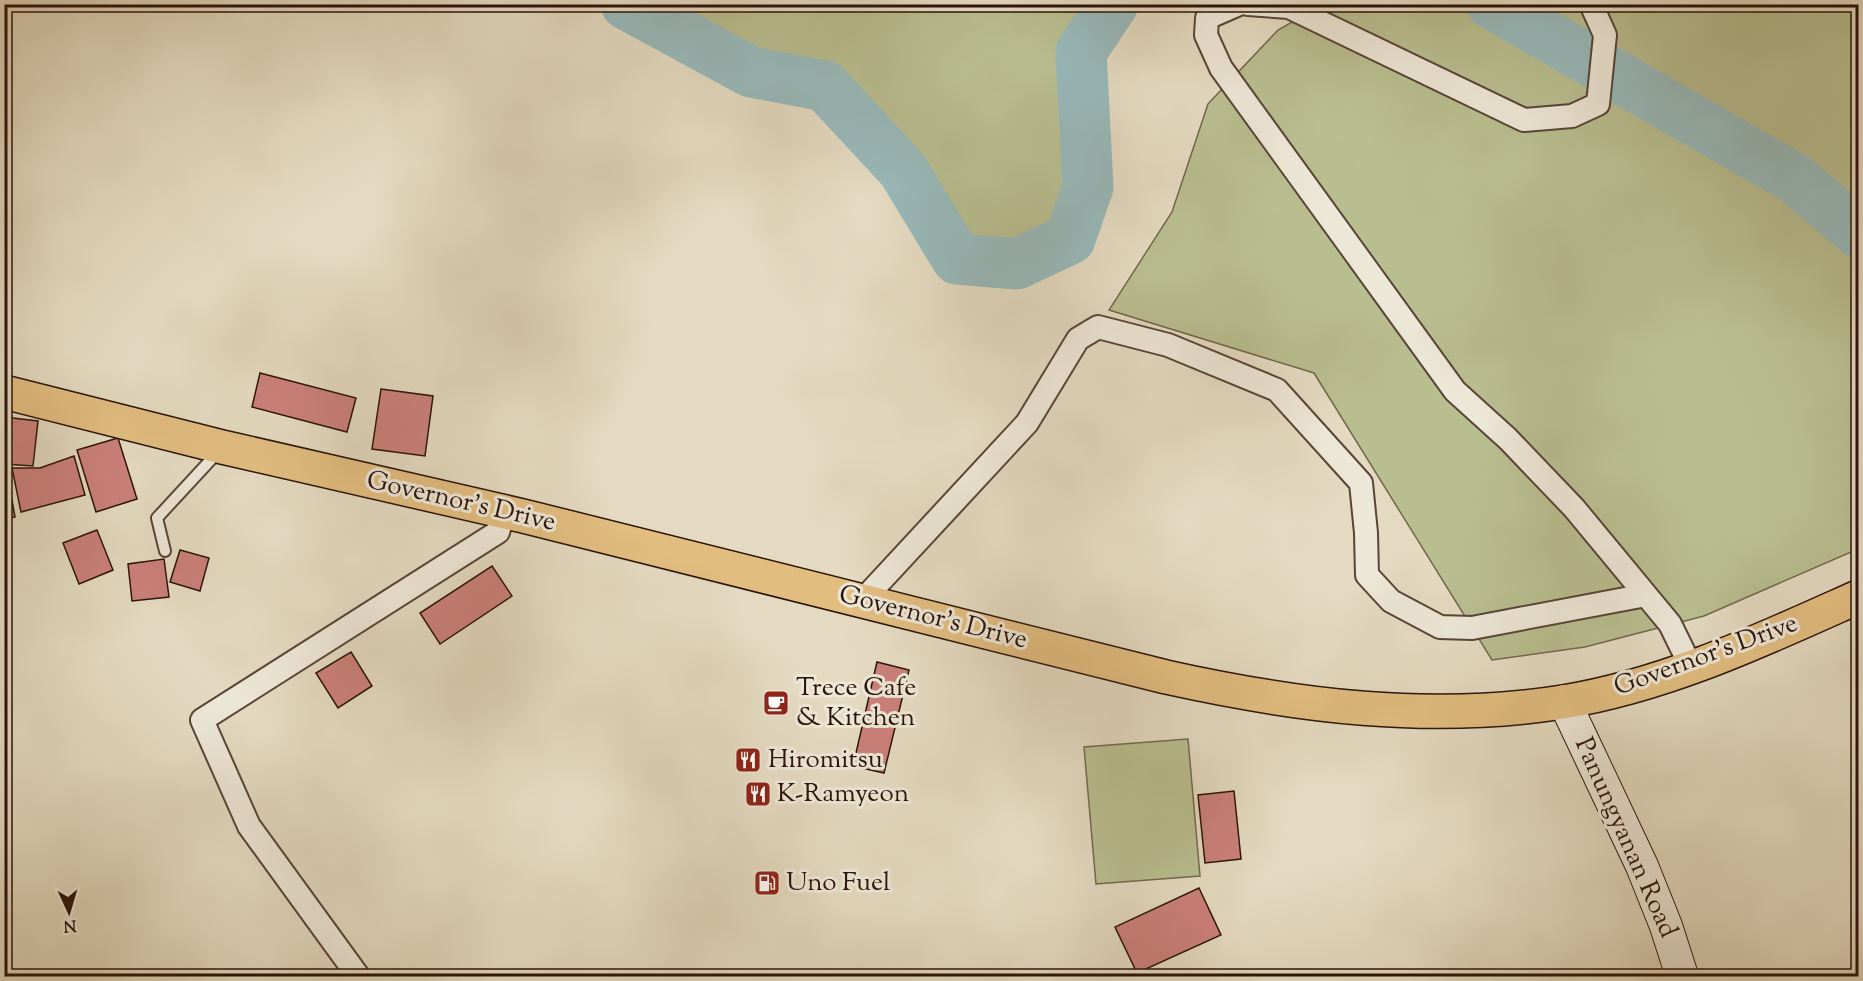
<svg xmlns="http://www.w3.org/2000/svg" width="1863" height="981" font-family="'Sorts Mill Goudy',serif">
  <rect width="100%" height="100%" fill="#e4dac1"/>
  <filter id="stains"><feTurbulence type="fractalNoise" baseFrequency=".00333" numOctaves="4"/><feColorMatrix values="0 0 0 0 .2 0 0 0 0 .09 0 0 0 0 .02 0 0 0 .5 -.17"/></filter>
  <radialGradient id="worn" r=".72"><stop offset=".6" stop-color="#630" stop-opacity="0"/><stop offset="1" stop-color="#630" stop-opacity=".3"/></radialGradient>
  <path fill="#b9be90" stroke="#72684c" stroke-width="1.5" d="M626,5h487l-32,47 7,135 -18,52 -53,25 -60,-5 -54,-89 -78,-84 -74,-14z
    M1322,5h536v544l-154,67 -119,31 -93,13 -178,-287 -205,-63 63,-98 36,-108 70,-74z
    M1188,739l12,137 -104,8 -12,-137z"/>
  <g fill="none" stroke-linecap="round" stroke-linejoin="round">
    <path stroke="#98b9ba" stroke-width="51" d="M626,4l125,68 74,14 78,84 54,89 60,5 53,-25 18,-52 -7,-135 32,-48
      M1492,4l302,174 64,54"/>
  </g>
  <path fill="#cb807b" stroke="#2a1309" stroke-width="1.5" d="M260,373l96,25 -9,34 -95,-25z
    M381,389l52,7 -8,60 -53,-7z
    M4,417l34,4 -5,45 -29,-2z
    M118,438l19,61 -41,13 -19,-62z
    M74,456l11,39 -64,17 -9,-44h28z
    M4,477h4l7,40 -11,2z
    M97,530l16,40 -34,14 -16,-41z
    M180,550l29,8 -9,33 -30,-9z
    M164,559l5,38 -37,4 -4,-37z
    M492,566l20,30 -72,48 -20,-31z
    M351,652l21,34 -34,22 -22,-35z
    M877,662l32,8 -25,103 -31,-7z
    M1234,791l7,68 -36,4 -7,-68z
    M1199,888l22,47 -84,38 -22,-46z"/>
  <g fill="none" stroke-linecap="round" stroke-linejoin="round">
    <defs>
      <path id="service" d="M165,551l-8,-33 61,-66"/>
      <path id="minor" d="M1239,4l-32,14 -1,17 15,33 234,323 53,48 66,69 96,116 21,43
        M1248,4l41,3 235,113 48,-4 26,-12 7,-69 -14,-31
        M862,601l165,-178 51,-84 20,-12 70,18 109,45 84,93 5,50 1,42 24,26 49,26 32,1 174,-33
        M358,976l-109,-150 -47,-106 296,-188 6,-20"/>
      <path id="secondary" d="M1564,701l78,165 24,60 16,50"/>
      <path id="primary" d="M4,392l218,55 301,69 643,161c131,29 263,46 397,25 104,-17 201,-63 295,-105"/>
    </defs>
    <use href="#service" stroke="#584537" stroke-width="14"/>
    <use href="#minor" stroke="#584537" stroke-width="26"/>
    <use href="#secondary" stroke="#2a1309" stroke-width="34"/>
    <use href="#primary" stroke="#2a1309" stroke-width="36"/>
    <use href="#service" stroke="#ede7d7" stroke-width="10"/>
    <use href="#minor" stroke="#ede7d7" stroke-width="22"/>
    <use href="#secondary" stroke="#ede7d7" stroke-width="32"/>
    <use href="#primary" stroke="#e2bd80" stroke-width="33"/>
  </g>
  <defs>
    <symbol id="cafe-square" viewBox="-11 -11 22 22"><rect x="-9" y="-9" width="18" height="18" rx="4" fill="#8f2418" stroke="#ede7d7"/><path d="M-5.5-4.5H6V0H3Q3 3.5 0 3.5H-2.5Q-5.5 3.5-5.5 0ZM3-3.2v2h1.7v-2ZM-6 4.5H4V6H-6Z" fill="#fff"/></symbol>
    <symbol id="restaurant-square" viewBox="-11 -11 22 22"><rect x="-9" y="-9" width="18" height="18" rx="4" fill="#8f2418" stroke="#ede7d7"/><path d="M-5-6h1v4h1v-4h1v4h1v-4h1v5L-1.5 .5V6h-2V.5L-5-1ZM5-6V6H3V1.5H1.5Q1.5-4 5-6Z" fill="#fff"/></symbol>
    <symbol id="fuel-square" viewBox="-11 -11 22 22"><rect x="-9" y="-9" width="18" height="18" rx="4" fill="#8f2418" stroke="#ede7d7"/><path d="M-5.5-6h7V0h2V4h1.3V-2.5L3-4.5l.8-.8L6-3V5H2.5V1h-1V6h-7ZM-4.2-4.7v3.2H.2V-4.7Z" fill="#fff"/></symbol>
  </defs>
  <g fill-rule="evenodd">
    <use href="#cafe-square" x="761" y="688" width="30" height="30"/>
    <use href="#restaurant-square" x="733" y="745" width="30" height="30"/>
    <use href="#restaurant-square" x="743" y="779" width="30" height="30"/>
    <use href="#fuel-square" x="752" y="868" width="30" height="30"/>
  </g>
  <g text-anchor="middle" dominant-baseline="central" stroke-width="6" stroke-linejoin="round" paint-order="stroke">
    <g font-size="26" fill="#2a1309" stroke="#ede7d7">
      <text transform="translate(461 502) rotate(13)">Governor's Drive</text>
      <text transform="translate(933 618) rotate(14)">Governor's Drive</text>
      <text transform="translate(1706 656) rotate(-20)">Governor's Drive</text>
      <text transform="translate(1625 838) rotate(66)">Panungyanan Road</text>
    </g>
    <g font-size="26" fill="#2a1309" stroke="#ede7d7" text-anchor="start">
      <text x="796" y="688">Trece Cafe<tspan x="796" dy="30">&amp; Kitchen</tspan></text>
      <text x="768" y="760">Hiromitsu</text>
      <text x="777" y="794">K-Ramyeon</text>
      <text x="786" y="883">Uno Fuel</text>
    </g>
  </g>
  <rect width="1863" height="981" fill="none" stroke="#e4dac1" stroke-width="24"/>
  <rect x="6" y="6" width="1851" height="969" fill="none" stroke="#2a1309" stroke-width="3"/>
  <rect x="12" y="12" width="1839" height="957" fill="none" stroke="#2a1309" stroke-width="1.5"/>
  <g transform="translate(69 912) rotate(176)" stroke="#ede7d7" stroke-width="4.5" paint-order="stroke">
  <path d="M0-4.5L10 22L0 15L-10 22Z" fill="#2a1309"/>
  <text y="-9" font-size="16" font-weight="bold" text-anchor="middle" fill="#2a1309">N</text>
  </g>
  <rect width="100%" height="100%" filter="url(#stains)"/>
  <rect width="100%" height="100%" fill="url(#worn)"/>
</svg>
